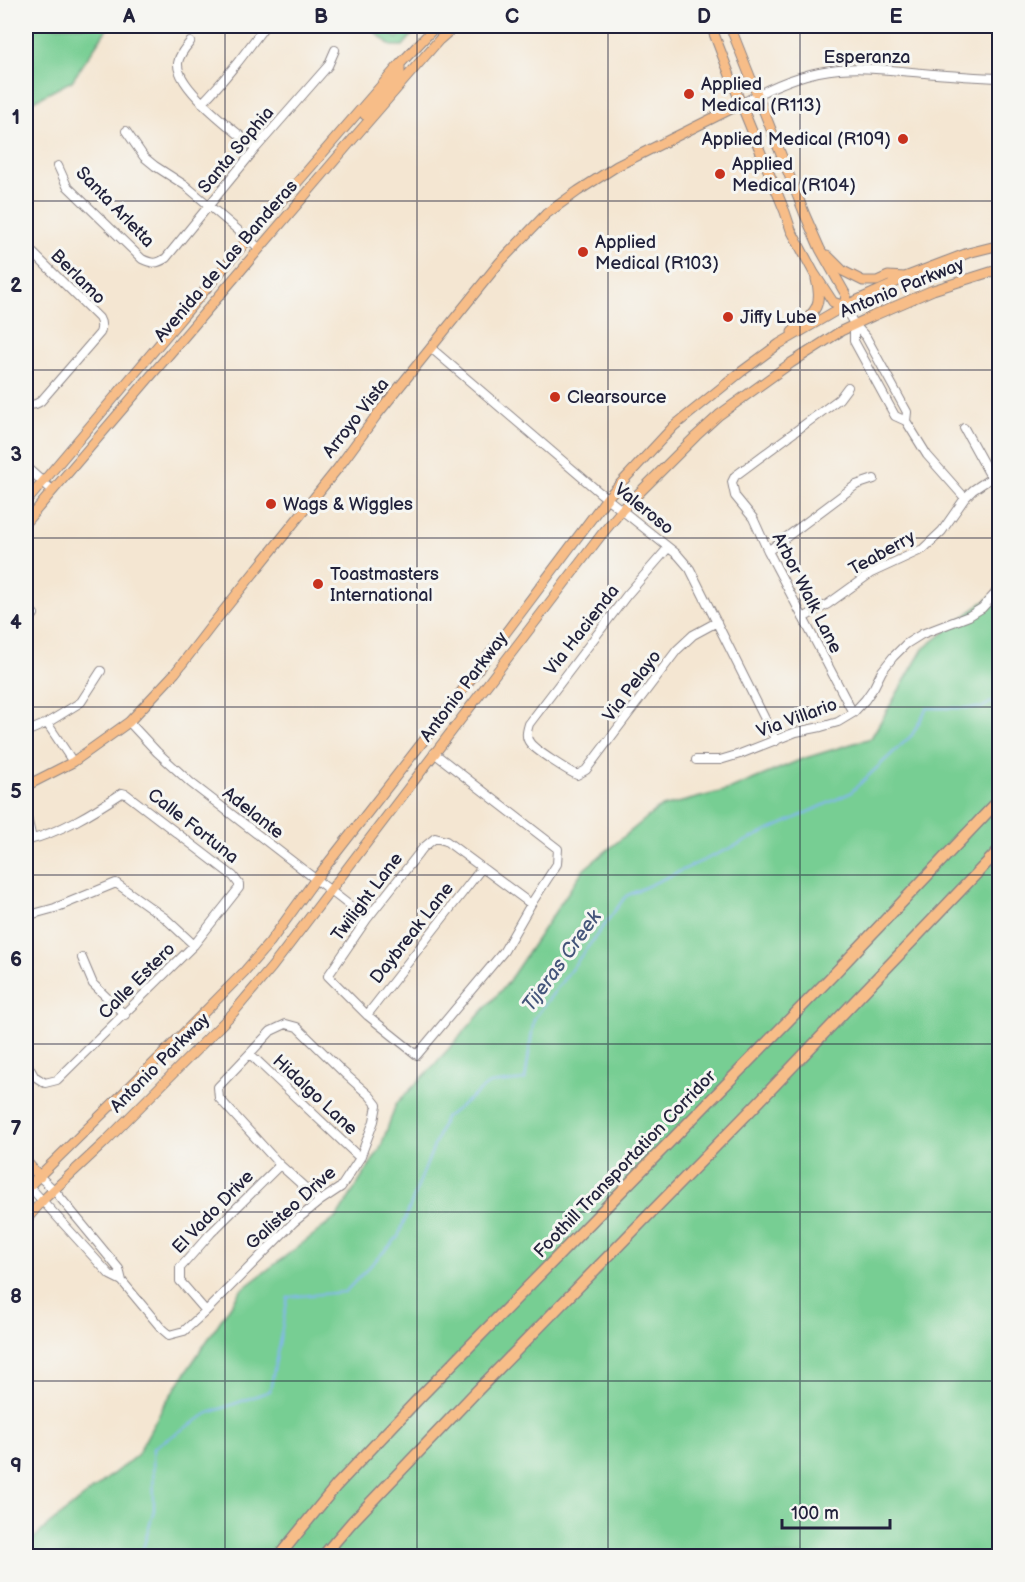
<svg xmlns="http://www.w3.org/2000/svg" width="1025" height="1582" font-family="'Balsamiq Sans',sans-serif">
  <rect width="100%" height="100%" fill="#f6f6f2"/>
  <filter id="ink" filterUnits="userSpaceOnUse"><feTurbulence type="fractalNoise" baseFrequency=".0167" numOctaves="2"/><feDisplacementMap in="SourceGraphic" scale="12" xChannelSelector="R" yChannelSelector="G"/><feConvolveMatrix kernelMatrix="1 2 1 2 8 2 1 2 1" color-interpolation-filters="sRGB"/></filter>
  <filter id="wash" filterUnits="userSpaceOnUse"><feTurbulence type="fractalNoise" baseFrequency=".008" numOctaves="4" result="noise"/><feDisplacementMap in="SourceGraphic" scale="24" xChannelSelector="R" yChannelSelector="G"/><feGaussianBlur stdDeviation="1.35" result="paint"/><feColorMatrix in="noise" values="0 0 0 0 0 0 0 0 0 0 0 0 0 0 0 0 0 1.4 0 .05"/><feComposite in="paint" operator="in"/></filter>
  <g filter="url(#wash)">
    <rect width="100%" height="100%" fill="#f4e6d2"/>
    <path fill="#77ce93" stroke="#4c7867" stroke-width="1.5" d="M26,26h83l-37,55 -46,24z
      M368,26h13l16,12 12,-12h8l-5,9 -9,11h-12z
      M999,592v964h-973v-10l21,-20 90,-71 27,-50 77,-115 96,-73 43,-68 16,-45 30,-30 80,-89 77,-115 76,-62 72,-19 71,-30 69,-21 52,-89 56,-44z"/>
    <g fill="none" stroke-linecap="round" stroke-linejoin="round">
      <path stroke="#84b5f0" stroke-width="2" d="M141,1556l13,-46 -1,-62 56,-35 61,-22 18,-94 57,-5 53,-55 47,-119 44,-34 36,-4 9,-61 92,-123 224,-103 62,-58 15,-27h55l18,-12"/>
    </g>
  </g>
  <g filter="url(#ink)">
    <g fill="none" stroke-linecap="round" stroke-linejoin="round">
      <defs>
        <path id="minor" d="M190,42c-5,6 -11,13 -12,21 -2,25 59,70 78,85
          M202,103c24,-24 43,-50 63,-77
          M741,104c30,-18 64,-32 98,-35 12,-1 25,-1 37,0 41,3 82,8 124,9
          M126,131l18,26 11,9 31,20 73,62
          M58,166l9,20 75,73c10,5 15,5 24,-1l90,-110 72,-82 7,-16
          M26,246l73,72c3,5 3,9 1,15l-59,68c-6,4 -9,5 -15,1
          M844,306l10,18 12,13 41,75 -1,9
          M854,324v17l41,75 11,5 21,34 38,43
          M431,348l168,144 79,63 12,14 86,172
          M848,387l-9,12 -104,77 -3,6 3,14 18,22 15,33 85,162
          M964,428l27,49
          M26,467l26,23
          M668,548l-41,47 -98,129c-2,7 -4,13 1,19 5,7 38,28 47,32l9,-5 91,-120 16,-15 24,-13
          M768,551l88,-66 18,-6
          M803,618l25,-14 43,-31 52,-24 19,-18 23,-33 8,-8 27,-18
          M26,625l8,-11
          M129,722l28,30 34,31 176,136
          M47,723l26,39
          M26,732l21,-9 34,-21 20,-31
          M434,753l124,96 -1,15 -26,40 -27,47 -87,104 -50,-40 -39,-39 39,-57 56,-71 12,-10 11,3 85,63
          M696,760h24l20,-6 56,-22 25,-5 17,-5 15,-9 12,-13 9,-13 8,-16 11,-14 13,-13 16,-10 47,-18 13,-8 11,-12 7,-10
          M26,813l6,26
          M26,841c35,-9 66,-28 96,-48l4,1 107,82 6,8v4l-45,57 -137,135 -12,3 -11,-7 -8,-14
          M26,916l29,-8 61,-25 49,35 29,27
          M82,958l11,26 32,31
          M367,1015l114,-146
          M250,1054l110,104
          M40,1177l14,13 65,79 3,12
          M29,1186l81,89 12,6 40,48 7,6 15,-4 22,-20 88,-89 26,-21 21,-14 19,-29 14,-37 3,-16 -7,-9 -26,-23 -47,-46 -11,-3 -15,7 -53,56 1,11 61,67 40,36
          M206,1311l-26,-30v-13l31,-35 69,-68"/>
        <path id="major" d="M711,26l30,78 44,108 6,18 23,43 19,29 11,4
          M730,26l75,189 15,34 26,46 -2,11
          M365,115l31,-37 4,-6v-6
          M827,255l16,16 20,10h14l11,-5 17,1
          M792,332c20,-18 32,-23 24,-53
          M26,502l223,-264 151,-174 36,-38
          M26,522l333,-390 80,-92 16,-14
          M26,786l47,-24 56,-40 46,-49 37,-48 126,-157 38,-52 124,-154 46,-48 32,-23 39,-25 124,-62
          M26,1161l14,16
          M26,1189l132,-130 86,-87 26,-30 45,-62 131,-168 161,-214 67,-72 67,-54 38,-28 65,-38 47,-21 14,-8 63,-24 32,-8
          M26,1220l17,-20 61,-57 129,-130 39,-46 330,-433 20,-24 74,-74 23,-21 72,-52 50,-32 32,-15 60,-26 67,-21"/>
        <path id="highway" d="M279,1556l57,-70 86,-91 410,-419 168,-177
          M323,1556l29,-34 121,-127 280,-287 247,-259"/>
      </defs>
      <use href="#minor" stroke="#8b8486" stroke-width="10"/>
      <use href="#major" stroke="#8b8486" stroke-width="11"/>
      <use href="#highway" stroke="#8b8486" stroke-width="13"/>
      <use href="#minor" stroke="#fff" stroke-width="8"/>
      <use href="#major" stroke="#f7bd88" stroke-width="9"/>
      <use href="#highway" stroke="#f7bd88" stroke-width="10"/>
    </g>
  </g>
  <path fill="none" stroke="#22223b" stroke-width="1.5" stroke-opacity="0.55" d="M225,26v1530M417,26v1530M608,26v1530M800,26v1530M26,201h974M26,370h974M26,538h974M26,707h974M26,875h974M26,1044h974M26,1212h974M26,1381h974"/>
  <g fill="#c8321e" stroke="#f6f6f2" stroke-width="2">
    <circle cx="689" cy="94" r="6"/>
    <circle cx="903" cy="139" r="6"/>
    <circle cx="720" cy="174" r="6"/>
    <circle cx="583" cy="252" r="6"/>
    <circle cx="728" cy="317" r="6"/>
    <circle cx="555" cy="397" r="6"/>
    <circle cx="271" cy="504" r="6"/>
    <circle cx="318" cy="584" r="6"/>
  </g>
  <g text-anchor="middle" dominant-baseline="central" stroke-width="6" stroke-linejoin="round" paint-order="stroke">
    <g font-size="18" fill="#22223b" stroke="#f6f6f2">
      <text x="867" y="57">Esperanza</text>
      <text transform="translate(236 150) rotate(-50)">Santa Sophia</text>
      <text transform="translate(115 207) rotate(46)">Santa Arletta</text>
      <text transform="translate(226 261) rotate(-49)">Avenida de Las Banderas</text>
      <text transform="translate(78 277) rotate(45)">Berlamo</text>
      <text transform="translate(902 288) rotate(-22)">Antonio Parkway</text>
      <text transform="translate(356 418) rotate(-52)">Arroyo Vista</text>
      <text transform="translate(644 509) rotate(39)">Valeroso</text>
      <text transform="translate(882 553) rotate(-29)">Teaberry</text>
      <text transform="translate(807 593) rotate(63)">Arbor Walk Lane</text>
      <text transform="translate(582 630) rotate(-52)">Via Hacienda</text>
      <text transform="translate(632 686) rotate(-53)">Via Pelayo</text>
      <text transform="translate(464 687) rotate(-53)">Antonio Parkway</text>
      <text transform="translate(797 718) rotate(-20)">Via Villario</text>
      <text transform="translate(253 813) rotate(38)">Adelante</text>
      <text transform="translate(193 826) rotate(38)">Calle Fortuna</text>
      <text transform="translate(367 897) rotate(-53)">Twilight Lane</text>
      <text transform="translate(412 933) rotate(-52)">Daybreak Lane</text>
      <text transform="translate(137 981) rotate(-45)">Calle Estero</text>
      <text transform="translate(160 1063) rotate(-45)">Antonio Parkway</text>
      <text transform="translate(315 1095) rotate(43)">Hidalgo Lane</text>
      <text transform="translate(625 1164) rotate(-46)">Foothill Transportation Corridor</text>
      <text transform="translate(291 1208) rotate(-42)">Galisteo Drive</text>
      <text transform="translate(213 1212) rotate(-46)">El Vado Drive</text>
    </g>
    <g font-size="18" fill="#22223b" stroke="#f6f6f2" text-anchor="start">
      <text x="701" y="84">Applied<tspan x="701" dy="21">Medical (R113)</tspan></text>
      <text x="891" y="139" text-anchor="end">Applied Medical (R109)</text>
      <text x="732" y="164">Applied<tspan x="732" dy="21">Medical (R104)</tspan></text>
      <text x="595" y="242">Applied<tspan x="595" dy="21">Medical (R103)</tspan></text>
      <text x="740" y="317">Jiffy Lube</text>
      <text x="567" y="397">Clearsource</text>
      <text x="283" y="504">Wags &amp; Wiggles</text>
      <text x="330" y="574">Toastmasters<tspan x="330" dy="21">International</tspan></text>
    </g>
    <g font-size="20" font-style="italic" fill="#44557a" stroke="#f6f6f2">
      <text transform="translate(562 961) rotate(-54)">Tijeras Creek</text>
    </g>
  </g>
  <rect width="1025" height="1582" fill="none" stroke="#f6f6f2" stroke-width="66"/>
  <path d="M782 1519v9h108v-9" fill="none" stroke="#22223b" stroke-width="3"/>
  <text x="791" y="1519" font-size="18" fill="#22223b" stroke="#f6f6f2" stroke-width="4.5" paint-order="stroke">100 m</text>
  <rect x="33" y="33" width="959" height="1516" fill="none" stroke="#22223b" stroke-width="2"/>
  <g font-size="20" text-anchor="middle" font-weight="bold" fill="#22223b">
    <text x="129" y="23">A</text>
    <text x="321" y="23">B</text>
    <text x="512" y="23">C</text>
    <text x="704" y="23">D</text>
    <text x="896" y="23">E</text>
    <text x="16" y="124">1</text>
    <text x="16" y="292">2</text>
    <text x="16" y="461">3</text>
    <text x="16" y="629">4</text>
    <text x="16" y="798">5</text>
    <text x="16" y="966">6</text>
    <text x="16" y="1135">7</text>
    <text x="16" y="1303">8</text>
    <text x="16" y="1472">9</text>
  </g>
</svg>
